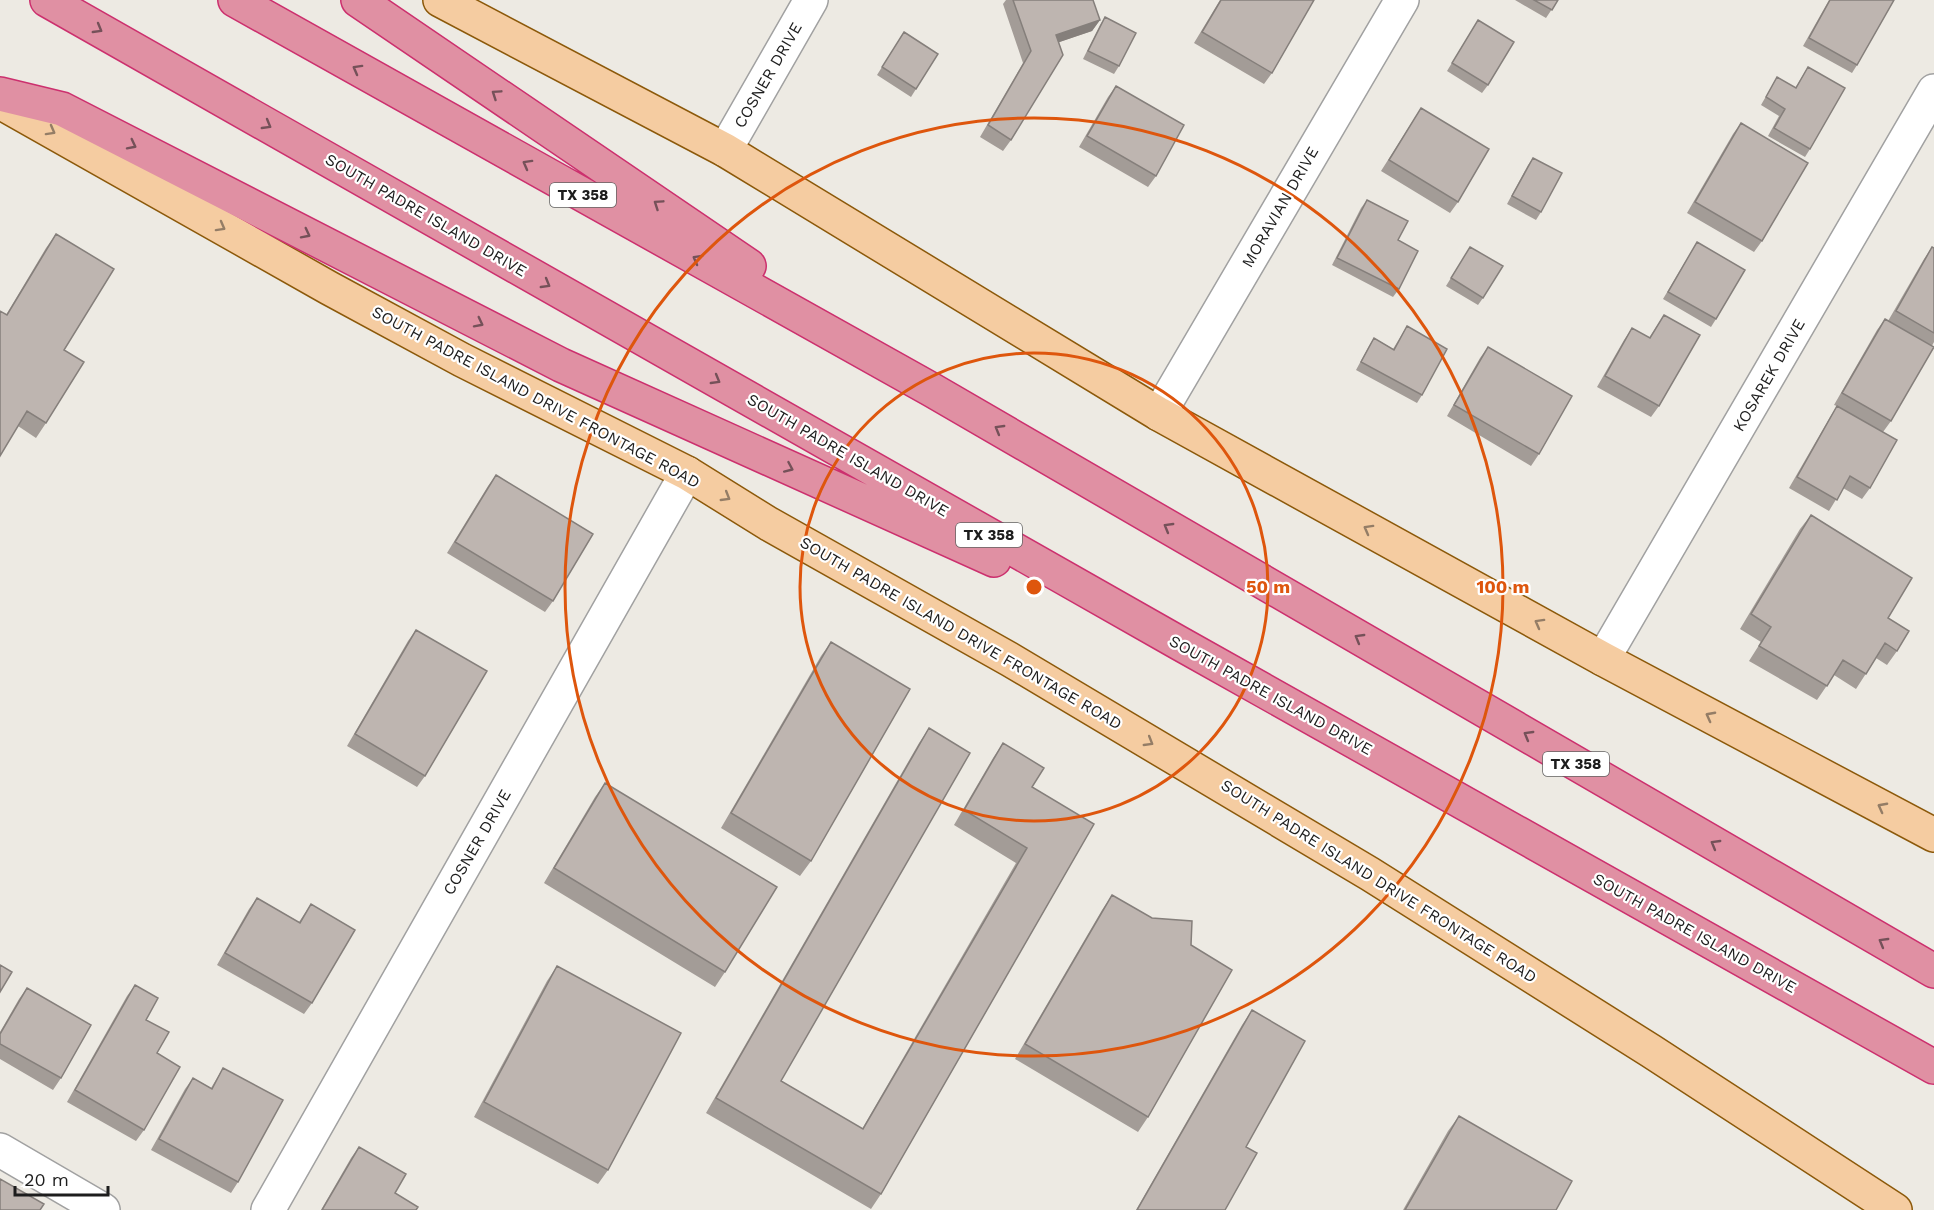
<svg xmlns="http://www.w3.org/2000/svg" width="1934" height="1210" font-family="'Work Sans',sans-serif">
  <rect width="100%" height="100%" fill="#edeae3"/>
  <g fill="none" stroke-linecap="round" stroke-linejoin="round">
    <defs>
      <path id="minor" d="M725,150l86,-150
        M1159,414l243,-414
        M1603,659l331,-568
        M0,1150l103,60
        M268,1210l419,-737"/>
      <path id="major" d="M440,0l285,150 434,264 444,245 331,176
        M0,102l329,186 133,72 225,113 82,51 240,135 361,215 281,177 244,159"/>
      <path id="highway" d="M47,0l1132,643 755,424
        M235,0l697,390 1002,581
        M358,0l391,266
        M0,94l62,15 499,256 433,195"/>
    </defs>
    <use href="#minor" stroke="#a1a1a1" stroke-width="36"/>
    <use href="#major" stroke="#8c590a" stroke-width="36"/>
    <use href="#highway" stroke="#cc306e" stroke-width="36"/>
    <use href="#minor" stroke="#fff" stroke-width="33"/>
    <use href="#major" stroke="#f5cca1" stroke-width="33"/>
    <use href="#highway" stroke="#e090a3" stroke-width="33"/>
  </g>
  <path fill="#a39c97" d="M1006,0h87l7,20 -8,11 -33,11 -48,98 -8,11 -23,-14 43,-74 -20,-59z
    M1220,0h94l-42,73 -8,11 -70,-41z
    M1515,0h43l-12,18z
    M1829,0h65l-37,65 -5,8 -49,-27z
    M1105,17l14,49 -5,8 -31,-15 17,-34z
    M1478,20l10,65 -6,8 -35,-22z
    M904,32l12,57 -5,8 -34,-22z
    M1808,67l2,82 -5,8 -37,-21 11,-20 -18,-11 16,-28 18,11z
    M1116,86l40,90 -8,11 -69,-40 29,-50z
    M1421,108l37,94 -8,11 -69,-42z
    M1741,123l21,118 -8,11 -67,-39 46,-79z
    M1533,158l8,54 -5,8 -29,-16 21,-39z
    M1367,200l31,40 1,49 -6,8 -61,-32 29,-57z
    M56,234l8,116 -18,73 -10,15 -18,-12 -12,-111 40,-67z
    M1697,242l19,77 -5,8 -48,-28z
    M1470,247l13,51 -5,7 -32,-19z
    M1932,247l2,1v94l-43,79 -8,11 -13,56 -8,11 -19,-11 -14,23 -40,-23 41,-71 7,-11 -3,-1 43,-75 8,-11 3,2 36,-62z
    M1664,315l-5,91 -8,11 -54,-30 27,-47 8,-12 17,10z
    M1407,326l15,69 -5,8 -61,-33 13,-24 5,-8 19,11z
    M1488,347l51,107 -8,12 -84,-50 33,-58z
    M496,475l57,126 -8,11 -98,-59 41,-67z
    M1811,515l77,103 9,33 -10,14 -11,-7 -20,31 -22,-14 -17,25 -68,-39 12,-19 -21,-13 60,-100z
    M416,630l9,146 -8,11 -70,-41 61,-105z
    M831,642l-20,219 -11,15 -79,-48 100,-172z
    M929,728l-148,353 81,48 154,-266 -62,-38 39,-67 10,-15 29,44 62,37 -213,370 -10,15 -165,-96 213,-370z
    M605,783l120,189 -10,15 -171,-104 51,-86z
    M1112,895l40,23 -4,199 -10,15 -123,-73 87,-149z
    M257,898l42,24 12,-18 1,99 -8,11 -87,-49 32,-56z
    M557,966l51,204 -10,14 -124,-67 73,-136z
    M135,985l22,68 -13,77 -8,11 -69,-39 60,-106z
    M27,988l34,90 -8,12 -53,-31v-27l19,-33z
    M1252,1010l-27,200h-89l106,-185z
    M223,1068l15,114 -7,11 -80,-43 34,-61 8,-11 18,10z
    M1459,1116l97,94h-153l45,-79z
    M359,1147l36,46 21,17h-95l30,-52z"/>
  <path fill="#857f7b" d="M1100,20l-8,11 -44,15 8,-11z"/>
  <path fill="#beb5b0" stroke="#857f7b" stroke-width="1.5" d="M1013,0h80l7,20 -44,15 7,20 -52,85 -23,-15 43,-74z
    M1221,0h93l-42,73 -70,-41z
    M1534,0h24l-6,10z
    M1830,0h64l-37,65 -48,-27z
    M1105,17l31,16 -17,33 -31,-15z
    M1478,20l36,22 -26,43 -36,-22z
    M904,32l34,22 -22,35 -34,-22z
    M1808,67l37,21 -35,61 -36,-21 11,-19 -19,-12 11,-20 19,11z
    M1116,86l68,39 -28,51 -69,-40z
    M1421,108l68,41 -31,53 -69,-42z
    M1741,123l67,40 -46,78 -67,-39z
    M1533,158l29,15 -21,39 -29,-16z
    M1367,200l41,21 -10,19 20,11 -19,38 -62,-31z
    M56,234l58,35 -50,81 20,12 -38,61 -19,-12 -27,45v-145l7,4z
    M1697,242l48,28 -29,49 -48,-27z
    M1470,247l33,19 -20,32 -32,-20z
    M1932,247l2,1v85l-38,-22z
    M1664,315l36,20 -41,71 -54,-30 27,-48 18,10z
    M1885,319l49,28 -43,74 -49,-28z
    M1407,326l40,23 -25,46 -61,-33 13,-24 20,12z
    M1488,347l84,49 -33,58 -85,-49z
    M1837,406l60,34 -27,48 -20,-12 -13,24 -40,-23z
    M496,475l97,59 -40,67 -98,-59z
    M1811,515l101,63 -24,40 21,13 -12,20 -12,-8 -19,31 -23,-14 -16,26 -68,-40 12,-19 -20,-13z
    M416,630l71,41 -62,105 -70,-42z
    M831,642l79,47 -99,172 -80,-48z
    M929,728l41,25 -189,328 82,48 164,-281 -63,-38 39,-67 41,25 -12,19 62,37 -213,370 -165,-96z
    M605,783l172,104 -52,85 -171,-104z
    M1112,895l40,23 40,3 -1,24 41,25 -84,147 -123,-73z
    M257,898l43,25 11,-19 44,26 -43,73 -87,-50z
    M0,965l12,7 -12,20z
    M557,966l124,67 -73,137 -124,-68z
    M135,985l23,13 -12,22 23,12 -12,21 23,14 -36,63 -69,-40z
    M27,988l64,37 -30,53 -61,-34v-10z
    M1252,1010l53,31 -59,106 11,6 -32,57h-88z
    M223,1068l60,32 -45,82 -79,-43 34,-61 19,11z
    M1459,1116l113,65 -16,29h-151z
    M359,1147l47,27 -11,19 23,14 -2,3h-94z
    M0,1179l44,25 -4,6h-40z"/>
  <defs><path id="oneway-chevron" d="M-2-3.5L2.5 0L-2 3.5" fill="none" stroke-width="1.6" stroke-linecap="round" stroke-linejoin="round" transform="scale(1.5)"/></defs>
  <g stroke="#755159">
    <use href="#oneway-chevron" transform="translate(98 29) rotate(30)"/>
    <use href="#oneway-chevron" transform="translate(357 69) rotate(-151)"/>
    <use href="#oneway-chevron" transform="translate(496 94) rotate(-146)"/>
    <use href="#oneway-chevron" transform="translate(267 125) rotate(30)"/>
    <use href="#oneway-chevron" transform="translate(132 145) rotate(27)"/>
    <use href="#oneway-chevron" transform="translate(527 164) rotate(-151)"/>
    <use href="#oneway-chevron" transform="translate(658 204) rotate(-146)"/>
    <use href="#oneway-chevron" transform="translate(306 234) rotate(27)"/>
    <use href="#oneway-chevron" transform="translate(697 259) rotate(-151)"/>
    <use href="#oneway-chevron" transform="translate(546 284) rotate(30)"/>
    <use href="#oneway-chevron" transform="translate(479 323) rotate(27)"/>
    <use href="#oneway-chevron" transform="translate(716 380) rotate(30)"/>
    <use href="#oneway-chevron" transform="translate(999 429) rotate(-150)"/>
    <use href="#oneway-chevron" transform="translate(789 468) rotate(24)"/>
    <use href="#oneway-chevron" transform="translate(1168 527) rotate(-150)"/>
    <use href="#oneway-chevron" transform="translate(1359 638) rotate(-150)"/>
    <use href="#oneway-chevron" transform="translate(1528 735) rotate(-150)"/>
    <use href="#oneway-chevron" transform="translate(1715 844) rotate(-150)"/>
    <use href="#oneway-chevron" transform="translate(1883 942) rotate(-150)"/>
  </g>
  <g stroke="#947d66">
    <use href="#oneway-chevron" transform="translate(51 131) rotate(29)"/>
    <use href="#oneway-chevron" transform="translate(221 227) rotate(29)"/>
    <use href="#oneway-chevron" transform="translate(726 497) rotate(31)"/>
    <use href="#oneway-chevron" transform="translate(1368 529) rotate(-151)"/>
    <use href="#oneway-chevron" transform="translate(1539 623) rotate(-151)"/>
    <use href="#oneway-chevron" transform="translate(1710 716) rotate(-152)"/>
    <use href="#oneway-chevron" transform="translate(1149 742) rotate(31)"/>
    <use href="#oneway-chevron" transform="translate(1882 807) rotate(-152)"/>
  </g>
  <g fill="none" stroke="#de560d" stroke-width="3">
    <circle cx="1034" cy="587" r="234"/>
    <circle cx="1034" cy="587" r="469"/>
  </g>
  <g text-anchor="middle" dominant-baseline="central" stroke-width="4.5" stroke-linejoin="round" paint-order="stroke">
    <g fill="#fff" stroke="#616161" stroke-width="1.5">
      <rect x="550" y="183" width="66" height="24" rx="4.5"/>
      <rect x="956" y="523" width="66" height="24" rx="4.5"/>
      <rect x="1543" y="752" width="66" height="24" rx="4.5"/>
    </g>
    <g font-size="15" font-weight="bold" fill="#1d1d1d">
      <text x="583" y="195">TX 358</text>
      <text x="989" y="535">TX 358</text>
      <text x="1576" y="764">TX 358</text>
    </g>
    <g font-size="16" fill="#1d1d1d" stroke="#fff">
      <text transform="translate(768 75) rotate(-60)">COSNER DRIVE</text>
      <text transform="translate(1280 207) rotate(-60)">MORAVIAN DRIVE</text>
      <text transform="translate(426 215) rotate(30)">SOUTH PADRE ISLAND DRIVE</text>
      <text transform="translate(1769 375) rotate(-60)">KOSAREK DRIVE</text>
      <text transform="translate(536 397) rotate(28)">SOUTH PADRE ISLAND DRIVE FRONTAGE ROAD</text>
      <text transform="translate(848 455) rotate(30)">SOUTH PADRE ISLAND DRIVE</text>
      <text transform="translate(961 633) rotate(30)">SOUTH PADRE ISLAND DRIVE FRONTAGE ROAD</text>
      <text transform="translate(1271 695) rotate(29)">SOUTH PADRE ISLAND DRIVE</text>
      <text transform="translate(477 842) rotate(-60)">COSNER DRIVE</text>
      <text transform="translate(1379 881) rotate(32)">SOUTH PADRE ISLAND DRIVE FRONTAGE ROAD</text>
      <text transform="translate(1695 933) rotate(29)">SOUTH PADRE ISLAND DRIVE</text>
    </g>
  </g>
  <circle cx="1034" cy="587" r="9" fill="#de560d" stroke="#fff" stroke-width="3"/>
  <g font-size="18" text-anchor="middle" font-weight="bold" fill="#de560d" stroke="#fff" stroke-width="4.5" stroke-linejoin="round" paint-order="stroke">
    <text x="1268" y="593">50 m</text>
    <text x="1503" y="593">100 m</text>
  </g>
  <path d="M15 1186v9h93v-9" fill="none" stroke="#1d1d1d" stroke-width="3"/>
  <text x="24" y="1186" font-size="18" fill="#1d1d1d" stroke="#ffffff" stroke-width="4.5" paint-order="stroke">20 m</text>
</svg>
